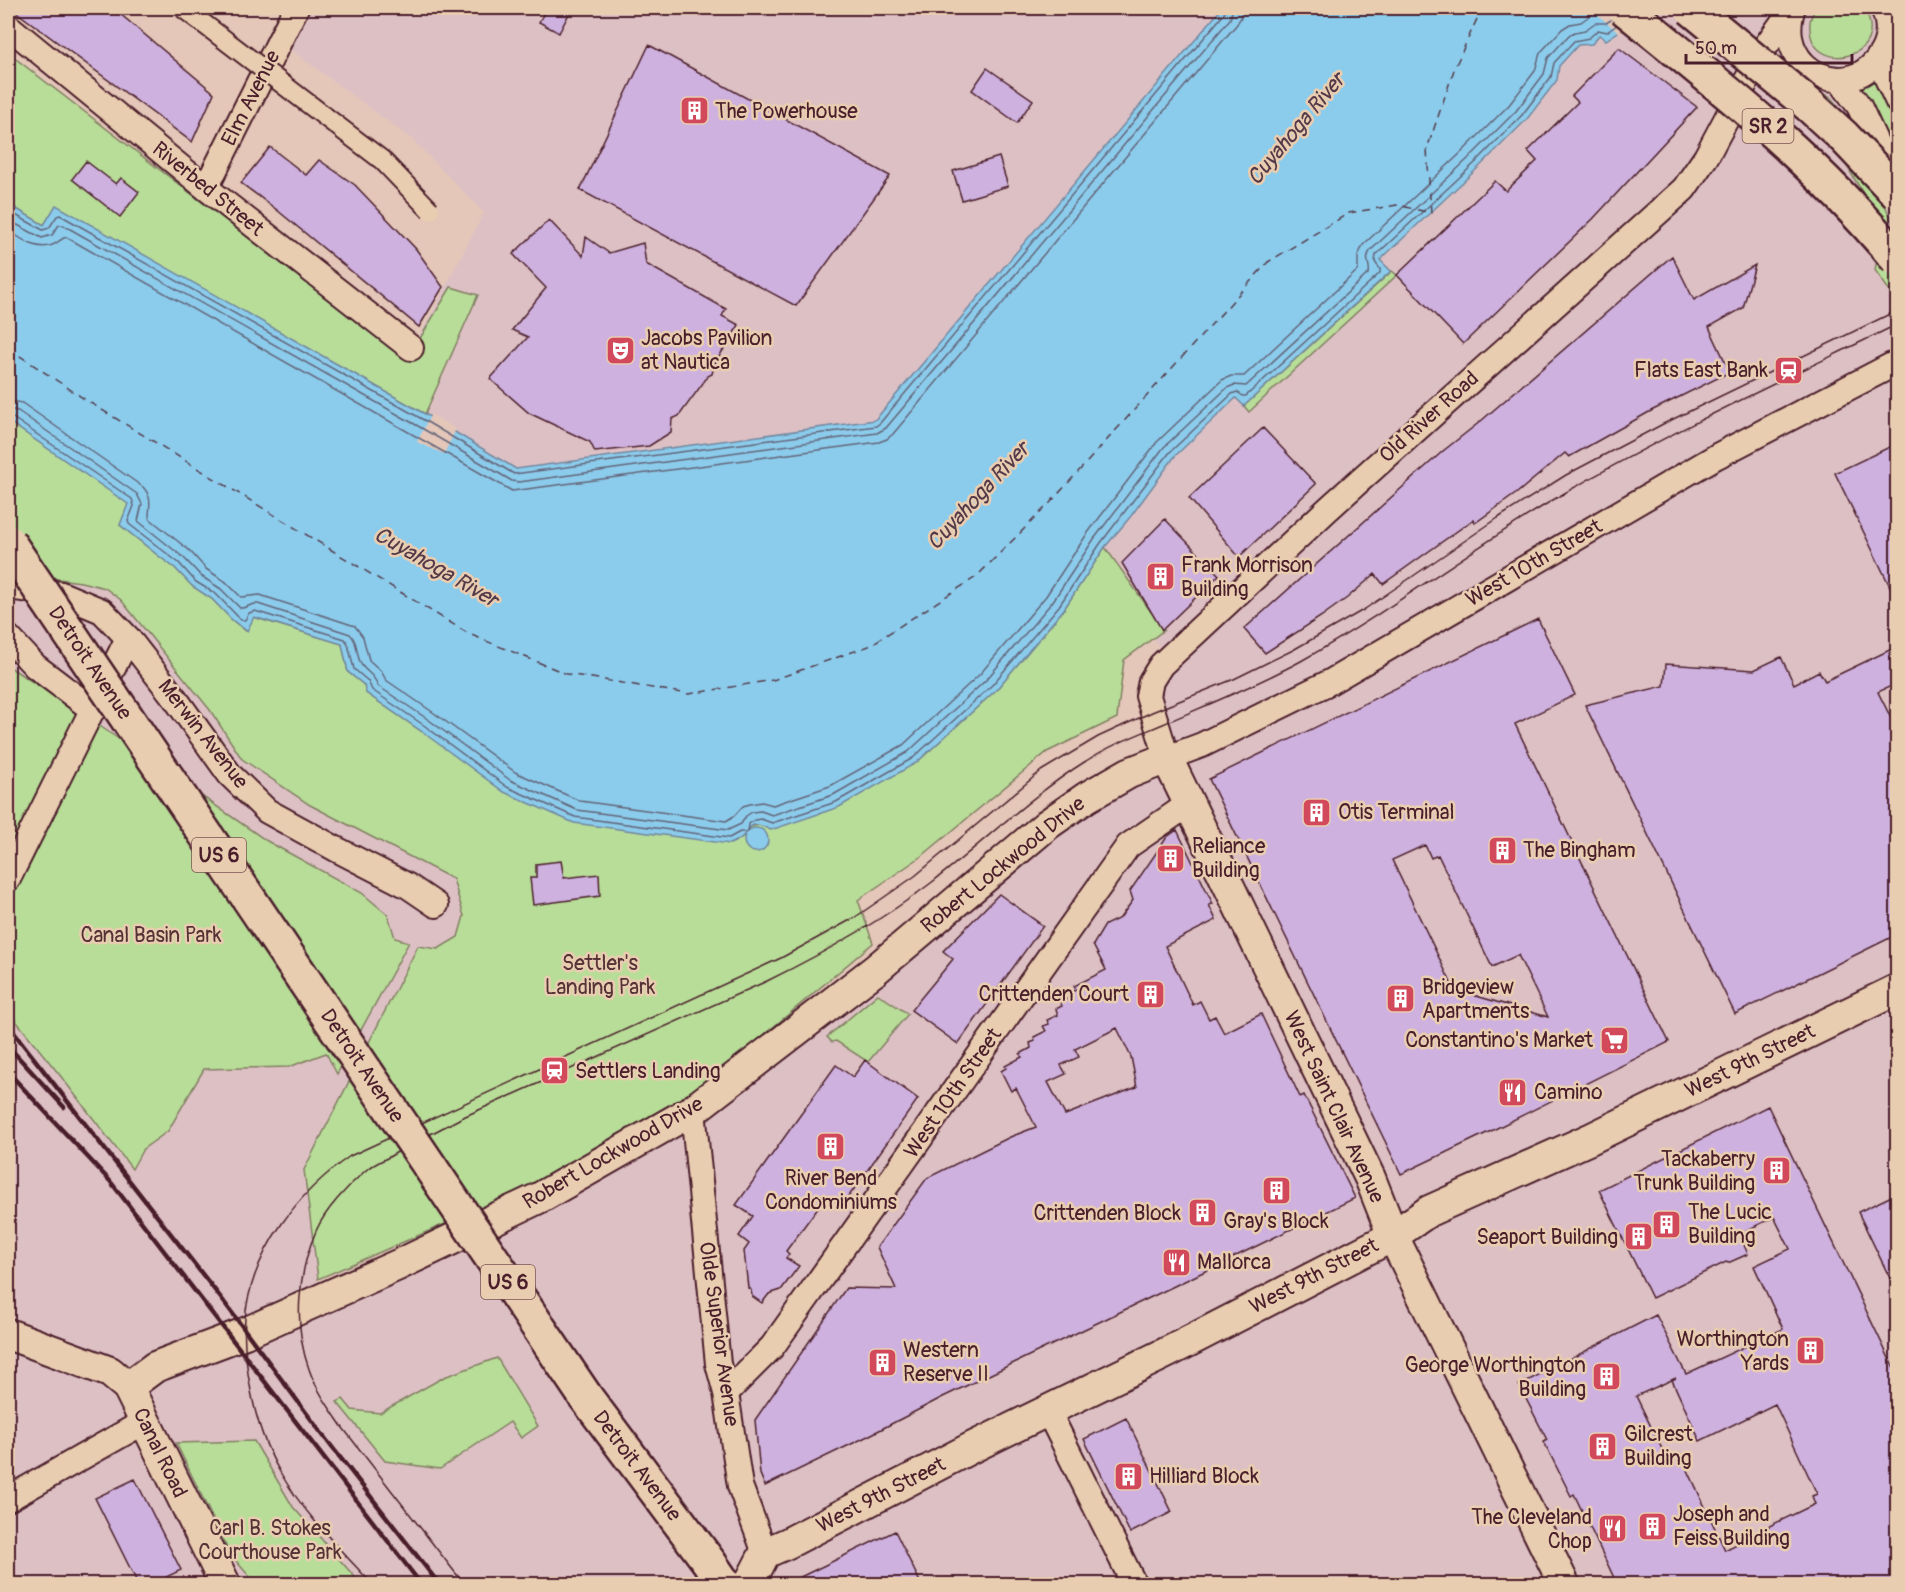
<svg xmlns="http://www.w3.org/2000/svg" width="1905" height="1592" font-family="Pangolin,sans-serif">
  <rect width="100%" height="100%" fill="#e4c7b9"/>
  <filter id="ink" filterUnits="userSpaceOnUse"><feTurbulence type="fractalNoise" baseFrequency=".0167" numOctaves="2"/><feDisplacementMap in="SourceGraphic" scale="12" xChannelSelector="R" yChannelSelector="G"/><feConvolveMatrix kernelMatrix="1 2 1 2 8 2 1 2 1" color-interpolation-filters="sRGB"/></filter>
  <g filter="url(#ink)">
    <path fill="#ddc0c4" d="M296,8h926l-347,412 -359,49 -127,-75 95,-181 -71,-73 -134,-99z
      M1638,8h259v1576h-1889v-1012l73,10 24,6 16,12 89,110 32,50 68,45 143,74 11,37 -6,21 -20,12 -134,221 14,109v20l375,-189 355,-286 119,-66 -15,-46 15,-53 -62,-95v-17l26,-31 44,-60 61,-58 8,8 148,-135 -11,-11 99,-93 47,-47 29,-39 3,-15 19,-21 14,-1 7,-9 8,5 14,-10z"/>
    <path fill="#b8dd98" stroke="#817e62" stroke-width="1.5" d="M1817,8h47c29,51 -52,68 -54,21 -1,-8 1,-15 7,-21z
      M8,56h4l395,304 44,-73 27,8 -53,119 -369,-208 -12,19 -36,-21z
      M1880,75l17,45v45l-40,-78z
      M1818,92l11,4 8,9 53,111 1,7 -2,33 8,19v15l-6,3 -16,-23 8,-43 -57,-96z
      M1392,271l5,4 -148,137 -5,-6z
      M8,421l121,83 -9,21 40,32 15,11 17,18 20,13 20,21 14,11 7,-14 89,27 6,28 16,13 2,8 55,38 321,106c5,-9 7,-11 18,-12l156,-62 80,-73 68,-81 41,-62 59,83 -40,30 -7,58 -70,34 -125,104 -64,44 15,43 -141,119 -49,35 -169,97 -196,85 -14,-109 114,-224 20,3 20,-12 6,-21 -11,-37 -143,-74 -68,-46 -32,-49 -89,-110 -16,-12 -24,-6 -73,-10z
      M8,666l86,56 173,119 95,52 26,22 7,23 14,4 -72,132 -11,-21 -37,14 -85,2 -36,62 -25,18 -11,20 -73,-95 -51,-63z
      M878,994l30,20 -40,48 -32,-21 -4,1 -5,-5z
      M497,1358l41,68 -17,12 -11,-16 -70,47 -55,-8 -48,-59 6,-3 9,11 28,3 64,-36z
      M254,1441l39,66 68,77h-105l-26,-30 -54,-111z"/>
    <path fill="#8bccec" stroke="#71879f" stroke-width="1.5" d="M1222,8h416l-17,22 -15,10 -7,-5 -7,9 -14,1 -19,21 -2,14 -30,39 -47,47 -100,94 11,11 -147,135 -8,-8 -61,58 -44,60 -26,31 -41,62 -68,81 -80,73 -77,44 -68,23c-17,-8 -18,-8 -28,6 -3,4 -9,6 -13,8l-156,-21 -70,-31 -83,-61 -55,-38 -2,-8 -16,-13 -6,-28 -88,-27 -7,14 -15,-11 -20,-21 -20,-13 -17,-18 -15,-11 -40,-32 8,-21 -120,-83v-217l36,21 12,-20 369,209 91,55 359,-49z
      M744 840a12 12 0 1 1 24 0a12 12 0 1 1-24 0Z"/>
    <path fill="#e4c7b9" d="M1589,8h52l-20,26z
      M431,414l25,15 -12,25 -27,-12z"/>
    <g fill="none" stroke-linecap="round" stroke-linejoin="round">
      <path stroke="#646478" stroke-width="1.5" d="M8,211l35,19 6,-2 8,-12 3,-1 362,204 92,55 362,-48 4,-3 344,-409 2,-6
        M8,220l34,18 10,-3 7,-10h4l355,201 94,55 7,1 358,-49 9,-5 344,-409 3,-11
        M8,230c11,7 26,20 41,16 7,-1 11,-7 17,-9l446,254 367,-49 8,-3 6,-5 344,-410 4,-7 1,-9
        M8,400l14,3 121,84c10,11 6,19 6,31l41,33 16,18 20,13 15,15 19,-2 95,31 8,11 6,23 12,11 5,9 48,33 81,59 65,29 146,20 8,-5 9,-10 7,-2 12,-2 11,3 57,-19 73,-41 77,-71 66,-78 41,-62 70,-92 65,-62 9,-4h13l114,-106v-14l5,-11 101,-95 45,-45 26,-34 5,-18 22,-24 8,-5 11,-2 11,-8 13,-1 2,-1
        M8,409l10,2 119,83 5,10 -4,17 46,37 17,18 20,13 19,19c6,1 10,-5 18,-4l92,30c8,8 6,18 10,28 3,9 14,11 18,24l51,34 81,60 67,30 151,20 13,-6 5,-8 6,-4 9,-1 11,4 61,-20 75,-43 78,-72 67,-79 41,-62 70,-92 63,-59 7,-3 12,1 123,-113c2,-8 -5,-12 1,-22l100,-94 46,-46 28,-37 4,-16 21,-23 6,-3 10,-2 10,-7h11l5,-3
        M8,416l5,2 119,81 2,7 -6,15 1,3 50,39 17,19 20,12 25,26h4l4,-7 6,-2 90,28 3,5 6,25 14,12 4,9 53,36 82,61 68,30 154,21 11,-6h8l1,-8 5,-4 7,-1 11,4 64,-21 77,-44 79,-73 67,-79 41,-62 70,-92 62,-58 5,-2 6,4h3l134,-123v-4l-5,-7 1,-7 100,-93 46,-47 29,-38 3,-14 20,-22 15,-3 9,-8 9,2 10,-7"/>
      <path stroke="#543948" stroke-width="1.5" stroke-dasharray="8 6" stroke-linecap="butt" d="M8,348l81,54 380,232 98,40 122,20 84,-14 96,-34 107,-69 74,-74 218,-241 81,-49 48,-8 34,8 -4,-64 28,-82 27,-59"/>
    </g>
    <path fill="#ceb1de" stroke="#4a1f2b" stroke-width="1.5" fill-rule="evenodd" d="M11,8h102l101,85 -22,49z
      M547,8h25l-13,25 -20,-11z
      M649,45l241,131 -94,130 -216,-116z
      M1619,48l78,59 -104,112 -130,125 -66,-69 98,-94 11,10 31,-30 -9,-10 50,-49 -6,-6z
      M987,68l46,32 -16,23 -45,-33z
      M270,147l36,28 13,-15 36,25 61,64 27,38 -24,40 -142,-117 -36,-27z
      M999,157l9,29 -46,14 -9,-29z
      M86,161l30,23 5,-6 18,14 -19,25 -48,-38z
      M549,220l34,36 3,-19 23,16 34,-10 3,21 80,45 -4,7 17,9 -24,38 -3,11 -4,2 -29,40 -7,3 -1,13 -22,14 -54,6 -5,-10 -61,-29 -39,-34 38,-42 -16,-7 34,-42 -33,-34z
      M1672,256l22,44 61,-35 -12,43 -34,19 21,45 -79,39 -82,46 -4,-4 -48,40 -42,30 -1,-4 -91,65 -8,-10 -28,24 -25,18 -57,37 -21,-24 199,-178 38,-30z
      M1263,428l53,56 -77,73 -50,-59z
      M1898,443v160l-63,-130z
      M1165,519l54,56 -57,55 -40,-67z
      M1538,619l37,76 -60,29 154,318 -178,89 -90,43 -192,-395zM1425,845l6,13 7,-3 54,112 26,-12 30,62 -99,-29 4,-1 -61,-127z
      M1898,646v37l-20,9 20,40v202l-163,80 -150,-309 79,-19 2,-22 88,6 27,-13 13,27 25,-13 6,10z
      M1177,830l36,74 -4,1 7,15 -51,26 28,59 7,-4 9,18 6,-3 9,17 37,-19 39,83 4,-2 51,103 -160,78 -252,121 -75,39 -103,50 -5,-12 -5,-54 91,-132 50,1 -19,-42 50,-69 83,-41 26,-10 -20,-39 -5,3 -10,-20 5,-3 -1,-2 17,-9 -2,-3 11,-6 -1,-5 5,-2 -1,-4 12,-6 -3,-5 6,-2 -2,-4 11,-5 -2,-6 6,-3 -2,-4 12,-5 -2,-5 6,-2 -2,-4 32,-16 -13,-25 12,-20 15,-7 13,-18 -3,-9 37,-54zM1117,1028l14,29 6,30 -72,28 -17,-33 18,-8 -5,-9 18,-8 -4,-8z
      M561,861l3,17 35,-4 1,22 -67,9 -3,-27h6v-14z
      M999,894l44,32 -85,118 -47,-34 42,-51 -10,-8z
      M865,1060l53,39 -76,107 -15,-11 -41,56 3,3 -3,4 13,8 -18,24 -12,4 -7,9 -10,-7 -1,-6 -3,-2 -4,-37 5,-7 -10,-8 14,-20 -17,-11 100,-140 17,12z
      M1768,1106l130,271v207h-281l-43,-90 -3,2 -27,-54 3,-2 -28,-55 137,-70 30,59 97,-45 -29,-63 36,-17 -16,-32 -35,17 9,20 -20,9 -2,-1 -74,36 -53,-108zM1676,1378l-4,2 28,61 75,-37 42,90 -5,2 3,8 -58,28 1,1 -33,17 -45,-97 -13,6 -31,-63z
      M1898,1193v102l-40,-83z
      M1126,1418l46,94 -42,21 -46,-94z
      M135,1479l46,91 -29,14h-14l-43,-86z
      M895,1531l26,53h-135z"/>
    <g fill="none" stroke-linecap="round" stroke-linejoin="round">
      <defs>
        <path id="minor" d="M1793,8l-30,42 -57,107 -22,32 -356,320 -167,156 -10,16 -3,15 19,62 35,-13 128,-63 387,-226 181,-94
          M1792,10c-18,64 61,95 90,42 8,-14 7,-30 1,-44
          M8,26l198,162 205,160
          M1878,59l20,43
          M1839,79l20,27 34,73
          M206,188l90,-180
          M8,587l53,7 41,17 26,27 49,63 53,74 37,36 69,38 72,37 28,19
          M8,637l27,29 58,44
          M8,879l120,-241
          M693,1110l25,254 8,29 14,93 25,67
          M726,1393l46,-46 356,-501 61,-42
          M1048,1411l86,173
          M8,1499l136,-77"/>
        <path id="tertiary" d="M8,1334l102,38 18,15 97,197
          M128,1387l27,-20 90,-34 153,-68 143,-68 152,-87 182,-140 173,-146 39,-27 42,-24 38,-15 203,420 23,58 171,348
          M749,1584l16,-31 23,-10 183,-95 199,-97 223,-115 36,-25 161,-72 308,-150"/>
        <path id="primary" d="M585,1396l124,166 15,22"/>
      </defs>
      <use href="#minor" stroke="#4a1f2b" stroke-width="28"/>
      <use href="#tertiary" stroke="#4a1f2b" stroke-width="34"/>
      <use href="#primary" stroke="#4a1f2b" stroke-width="38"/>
      <use href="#minor" stroke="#e9cdb0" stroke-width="24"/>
      <use href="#tertiary" stroke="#e9cdb0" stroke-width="30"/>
      <use href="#primary" stroke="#e9cdb0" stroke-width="33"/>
      <path stroke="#4a1f2b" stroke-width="1.5" d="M372,1584c-32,-35 -68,-70 -92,-112 -14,-24 -24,-54 -29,-81 -5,-26 -9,-55 -5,-81 10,-64 53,-118 104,-154l431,-198 73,-40 61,-42 126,-105 57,-34 54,-25 82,-33 59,-29 72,-41 133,-91 68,-43 97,-51 235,-114
        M464,1584l-121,-156c-12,-18 -27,-38 -34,-59 -16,-44 -11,-96 7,-138 9,-21 32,-45 49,-60 7,-6 16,-10 24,-14 23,-14 48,-26 72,-39l306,-137c57,-28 113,-59 164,-98 52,-40 99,-87 155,-122 24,-16 51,-26 77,-37 46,-20 94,-39 138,-63 91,-51 172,-114 262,-167 108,-63 222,-115 335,-170"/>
      <path stroke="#4a1f2b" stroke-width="4.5" d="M8,1025l216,277 104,140 111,142
        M8,1046l56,61
        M8,1072l102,109 311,403"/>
      <defs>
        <path id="pedestrian-bridge" d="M183,8l199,152 48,50"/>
        <path id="primary-bridge" d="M8,542l577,854"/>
        <path id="motorway-bridge" d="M1624,8c99,80 192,153 274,252
          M1691,8l118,97 35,32 54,57"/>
      </defs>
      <use href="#pedestrian-bridge" stroke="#4a1f2b" stroke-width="22" stroke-linecap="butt"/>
      <use href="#primary-bridge" stroke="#4a1f2b" stroke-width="38" stroke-linecap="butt"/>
      <use href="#motorway-bridge" stroke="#4a1f2b" stroke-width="38" stroke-linecap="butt"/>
      <use href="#pedestrian-bridge" stroke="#e9cdb0" stroke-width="18"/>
      <use href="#primary-bridge" stroke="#e9cdb0" stroke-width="33"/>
      <use href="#motorway-bridge" stroke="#e9cdb0" stroke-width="33"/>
    </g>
  </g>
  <defs>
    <symbol id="building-square" viewBox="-11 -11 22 22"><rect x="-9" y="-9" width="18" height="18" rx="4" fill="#d1495b" stroke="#e9cdb0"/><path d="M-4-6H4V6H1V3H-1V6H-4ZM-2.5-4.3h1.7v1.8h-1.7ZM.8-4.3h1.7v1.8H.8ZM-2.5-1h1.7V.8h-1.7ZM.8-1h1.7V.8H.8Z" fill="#fff"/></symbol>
    <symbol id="theatre-square" viewBox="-11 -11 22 22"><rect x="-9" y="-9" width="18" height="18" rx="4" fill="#d1495b" stroke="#e9cdb0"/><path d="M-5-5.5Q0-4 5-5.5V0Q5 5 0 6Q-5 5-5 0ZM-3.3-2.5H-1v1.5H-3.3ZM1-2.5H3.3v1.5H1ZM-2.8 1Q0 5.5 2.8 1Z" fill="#fff"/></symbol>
    <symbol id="station-square" viewBox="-11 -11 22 22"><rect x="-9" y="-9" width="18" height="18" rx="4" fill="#d1495b" stroke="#e9cdb0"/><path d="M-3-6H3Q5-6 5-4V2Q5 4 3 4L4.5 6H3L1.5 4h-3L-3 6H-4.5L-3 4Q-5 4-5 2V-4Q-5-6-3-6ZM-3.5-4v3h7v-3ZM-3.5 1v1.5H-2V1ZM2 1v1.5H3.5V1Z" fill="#fff"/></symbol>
    <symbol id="supermarket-square" viewBox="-11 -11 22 22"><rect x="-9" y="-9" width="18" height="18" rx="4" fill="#d1495b" stroke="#e9cdb0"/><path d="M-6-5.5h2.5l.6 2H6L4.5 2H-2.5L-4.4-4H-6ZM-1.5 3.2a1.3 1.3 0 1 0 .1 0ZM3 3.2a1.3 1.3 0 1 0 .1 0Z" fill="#fff"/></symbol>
    <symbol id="restaurant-square" viewBox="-11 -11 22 22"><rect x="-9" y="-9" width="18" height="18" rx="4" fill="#d1495b" stroke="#e9cdb0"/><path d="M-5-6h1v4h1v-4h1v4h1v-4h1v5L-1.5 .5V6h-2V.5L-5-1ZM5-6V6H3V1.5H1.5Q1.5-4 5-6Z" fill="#fff"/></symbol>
  </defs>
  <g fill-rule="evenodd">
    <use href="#building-square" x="678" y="94" width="33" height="33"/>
    <use href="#theatre-square" x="604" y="334" width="33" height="33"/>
    <use href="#station-square" x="1772" y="354" width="33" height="33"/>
    <use href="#building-square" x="1144" y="560" width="33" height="33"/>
    <use href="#building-square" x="1300" y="796" width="33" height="33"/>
    <use href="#building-square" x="1486" y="834" width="33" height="33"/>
    <use href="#building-square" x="1154" y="842" width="33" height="33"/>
    <use href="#building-square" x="1134" y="978" width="33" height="33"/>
    <use href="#building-square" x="1384" y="982" width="33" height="33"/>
    <use href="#supermarket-square" x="1598" y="1024" width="33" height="33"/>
    <use href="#station-square" x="538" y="1054" width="33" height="33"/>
    <use href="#restaurant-square" x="1496" y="1076" width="33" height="33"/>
    <use href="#building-square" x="814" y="1130" width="33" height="33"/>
    <use href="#building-square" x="1760" y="1154" width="33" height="33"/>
    <use href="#building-square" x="1260" y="1174" width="33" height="33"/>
    <use href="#building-square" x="1186" y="1196" width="33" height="33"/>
    <use href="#building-square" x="1650" y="1208" width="33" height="33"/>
    <use href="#building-square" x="1622" y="1220" width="33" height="33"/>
    <use href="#restaurant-square" x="1160" y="1246" width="33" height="33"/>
    <use href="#building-square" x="1794" y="1334" width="33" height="33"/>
    <use href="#building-square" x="866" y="1346" width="33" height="33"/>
    <use href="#building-square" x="1590" y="1360" width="33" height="33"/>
    <use href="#building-square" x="1586" y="1430" width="33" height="33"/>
    <use href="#building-square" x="1112" y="1460" width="33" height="33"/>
    <use href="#building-square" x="1636" y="1510" width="33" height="33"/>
    <use href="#restaurant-square" x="1596" y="1512" width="33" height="33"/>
  </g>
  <g text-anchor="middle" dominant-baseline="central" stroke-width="5" stroke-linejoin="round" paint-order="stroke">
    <g fill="#e9cdb0" stroke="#7a5353" stroke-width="1.5">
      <rect x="1742.5" y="109" width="51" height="34" rx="4.5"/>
      <rect x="192" y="838" width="54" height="34" rx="4.5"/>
      <rect x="481" y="1265" width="54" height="34" rx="4.5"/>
    </g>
    <g font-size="20" font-weight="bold" fill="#4a1f2b">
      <text x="1768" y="126">SR 2</text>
      <text x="219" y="855">US 6</text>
      <text x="508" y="1282">US 6</text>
    </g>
    <g font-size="21" fill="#4a1f2b" stroke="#e9cdb0">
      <text transform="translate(251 98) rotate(-63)">Elm Avenue</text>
      <text transform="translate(208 189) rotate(39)">Riverbed Street</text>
      <text transform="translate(1429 417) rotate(-42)">Old River Road</text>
      <text transform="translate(1534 563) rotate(-30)">West 10th Street</text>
      <text transform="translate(90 663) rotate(56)">Detroit Avenue</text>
      <text transform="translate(203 734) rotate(52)">Merwin Avenue</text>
      <text transform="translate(1003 865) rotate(-39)">Robert Lockwood Drive</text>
      <text transform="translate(1750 1061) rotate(-26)">West 9th Street</text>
      <text transform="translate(362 1066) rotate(56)">Detroit Avenue</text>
      <text transform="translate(953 1093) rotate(-55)">West 10th Street</text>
      <text transform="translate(1334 1107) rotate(65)">West Saint Clair Avenue</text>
      <text transform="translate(613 1153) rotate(-30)">Robert Lockwood Drive</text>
      <text transform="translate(1314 1276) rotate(-27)">West 9th Street</text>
      <text transform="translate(719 1334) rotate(82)">Olde Superior Avenue</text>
      <text transform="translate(160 1453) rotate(64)">Canal Road</text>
      <text transform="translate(637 1466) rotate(53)">Detroit Avenue</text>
      <text transform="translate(881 1495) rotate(-27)">West 9th Street</text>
    </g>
    <g font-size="21" fill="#4a1f2b" stroke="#e9cdb0" text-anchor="start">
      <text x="715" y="111">The Powerhouse</text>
      <text x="641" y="338">Jacobs Pavilion<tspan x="641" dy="24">at Nautica</tspan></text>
      <text x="1768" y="370" text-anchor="end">Flats East Bank</text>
      <text x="1181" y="565">Frank Morrison<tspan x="1181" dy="24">Building</tspan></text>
      <text x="1338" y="812">Otis Terminal</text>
      <text x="1192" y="846">Reliance<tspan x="1192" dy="24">Building</tspan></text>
      <text x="1523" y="850">The Bingham</text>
      <text x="1422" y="987">Bridgeview<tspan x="1422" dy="24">Apartments</tspan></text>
      <text x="1129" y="994" text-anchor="end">Crittenden Court</text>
      <text x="1593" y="1040" text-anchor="end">Constantino's Market</text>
      <text x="575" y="1071">Settlers Landing</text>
      <text x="1534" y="1092">Camino</text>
      <text x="1755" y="1159" text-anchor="end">Tackaberry<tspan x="1755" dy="24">Trunk Building</tspan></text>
      <text x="831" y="1178" text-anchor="middle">River Bend<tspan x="831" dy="24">Condominiums</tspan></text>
      <text x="1688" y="1212">The Lucic<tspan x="1688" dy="24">Building</tspan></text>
      <text x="1181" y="1213" text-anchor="end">Crittenden Block</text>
      <text x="1276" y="1221" text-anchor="middle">Gray's Block</text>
      <text x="1618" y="1237" text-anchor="end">Seaport Building</text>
      <text x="1197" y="1262">Mallorca</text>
      <text x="1789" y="1339" text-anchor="end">Worthington<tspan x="1789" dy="24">Yards</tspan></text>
      <text x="903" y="1350">Western<tspan x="903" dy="24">Reserve II</tspan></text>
      <text x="1586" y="1365" text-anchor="end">George Worthington<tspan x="1586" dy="24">Building</tspan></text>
      <text x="1624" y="1434">Gilcrest<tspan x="1624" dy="24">Building</tspan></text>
      <text x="1149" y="1476">Hilliard Block</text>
      <text x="1673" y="1514">Joseph and<tspan x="1673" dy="24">Feiss Building</tspan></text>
      <text x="1592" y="1517" text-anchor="end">The Cleveland<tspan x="1592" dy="24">Chop</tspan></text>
    </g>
    <g font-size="21" fill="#553236" stroke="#e9cdb0">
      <text x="151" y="935">Canal Basin Park</text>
      <text x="600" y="963">Settler's<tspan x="600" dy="24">Landing Park</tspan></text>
      <text x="270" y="1528">Carl B. Stokes<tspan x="270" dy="24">Courthouse Park</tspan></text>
    </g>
    <g font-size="22" font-style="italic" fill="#543948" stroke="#e9cdb0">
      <text transform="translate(1296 129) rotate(-50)">Cuyahoga River</text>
      <text transform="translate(978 496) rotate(-47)">Cuyahoga River</text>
      <text transform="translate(436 567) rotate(30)">Cuyahoga River</text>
    </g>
  </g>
  <rect width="1905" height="1592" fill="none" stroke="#e9cdb0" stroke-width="30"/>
  <rect x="15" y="15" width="1875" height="1562" fill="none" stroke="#4a1f2b" stroke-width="2" filter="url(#ink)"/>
  <path d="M1686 54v9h166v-9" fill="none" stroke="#4a1f2b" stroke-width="3"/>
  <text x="1695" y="54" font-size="18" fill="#4a1f2b" stroke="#e9cdb0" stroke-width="4.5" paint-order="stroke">50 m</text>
</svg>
